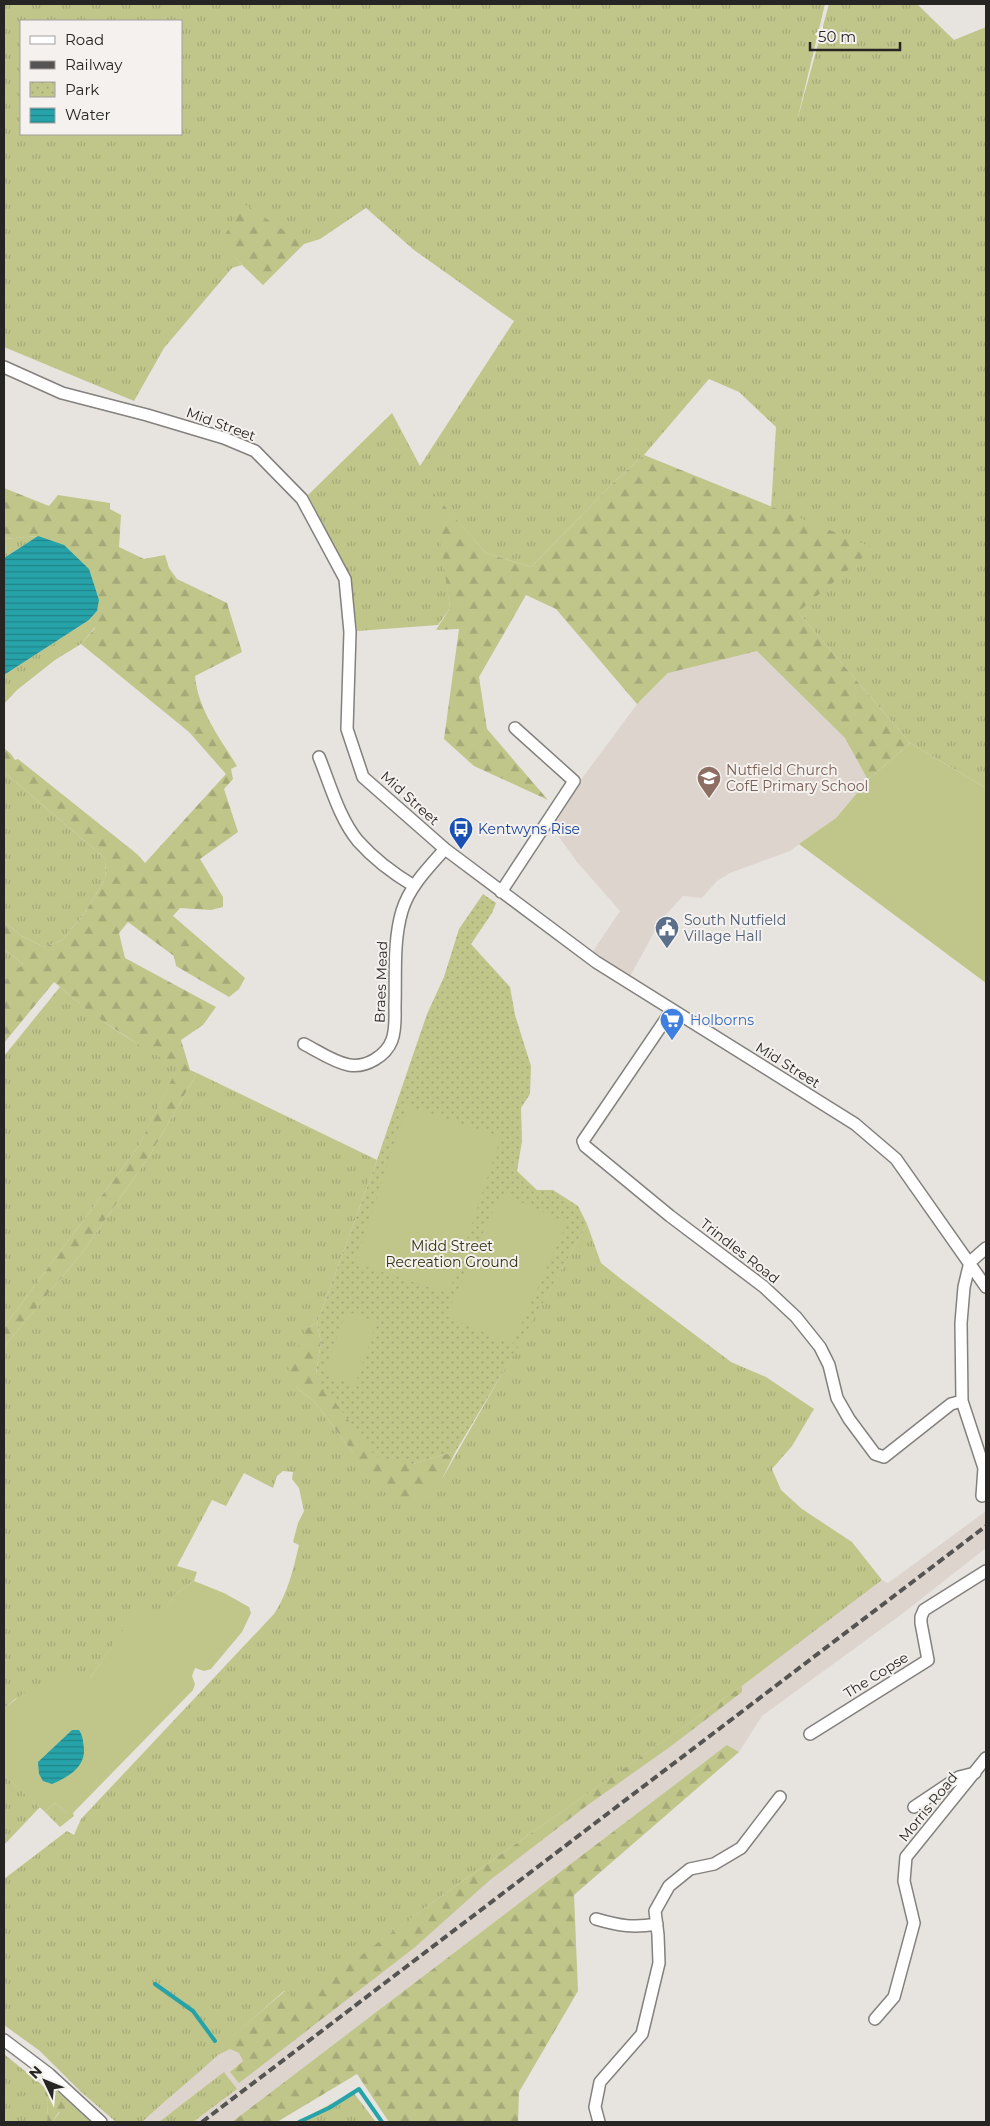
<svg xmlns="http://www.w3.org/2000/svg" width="990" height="2126" font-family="Montserrat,sans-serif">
  <defs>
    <pattern id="grass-tufts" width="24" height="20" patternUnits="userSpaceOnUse" patternTransform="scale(1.25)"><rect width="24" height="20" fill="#c0c58a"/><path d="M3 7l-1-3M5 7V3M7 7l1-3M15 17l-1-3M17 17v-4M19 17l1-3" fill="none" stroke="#a5a977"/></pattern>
    <pattern id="forest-firs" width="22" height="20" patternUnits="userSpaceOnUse" patternTransform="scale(1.25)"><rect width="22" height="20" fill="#c0c58a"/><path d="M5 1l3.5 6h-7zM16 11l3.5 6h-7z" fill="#a5a977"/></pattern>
    <pattern id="park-dots" width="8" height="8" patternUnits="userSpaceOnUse" patternTransform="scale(1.25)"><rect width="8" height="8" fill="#c0c58a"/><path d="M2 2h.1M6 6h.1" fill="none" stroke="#a5a977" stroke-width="1.8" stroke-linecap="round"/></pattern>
    <pattern id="water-rules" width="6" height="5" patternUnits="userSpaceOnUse" patternTransform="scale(1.25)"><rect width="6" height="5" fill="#26a2a9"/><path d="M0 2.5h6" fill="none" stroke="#218489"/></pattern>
  </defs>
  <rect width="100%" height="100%" fill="#e7e4e0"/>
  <path fill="#ddd5cd" d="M724,618l122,120 22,42 -32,38 -46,33 -60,22 -13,8 -15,17 -19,-2 -22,24 -34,62 -38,-25 31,-46 -43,-49 -28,-39 88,-119z
    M986,1511v37l-84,66 -140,102 -23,36 -462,370h-135l76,-67 81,-53 309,-224 134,-92 140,-106 6,3z"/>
  <path fill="url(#grass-tufts)" fill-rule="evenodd" d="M4,4h821l-28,117 32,-117h88l37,36 32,-13v761l-76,-45 -112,-131 -27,-103 5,-82 -37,-35 -30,-13 -65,76 -27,24 -86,88 -45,-14 -50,-56 14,111 -12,17 -81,6 -6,-53 -43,-83 84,-82 28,53 94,-145 -100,-71 -48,-42 -46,31 -16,5h-83l21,21 -10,3 -68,80 -30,53 -130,-54zM21,21h160v113h-160z
    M38,536l-34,22v-19z
    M89,620l6,7 -14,17 -26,16 -38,30 -13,14v-29z
    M4,772l102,87 -1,20 -21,35 -22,26 -18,7 -22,-11 -18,-14z
    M4,949l19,15 -19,19z
    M60,987c38,33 74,57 119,79l-41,81 -134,180v-271z
    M197,1073l180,87 -60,163 -10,5 -11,59 19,15 38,51 89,26 145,-255 14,39 20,16 110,83 35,15 48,32 -22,37 -20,23 9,21 21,19 50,33 30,38 -140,106 -298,208 -145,108 -15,-11 -68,60 2,4c-25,23 -51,44 -76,67h-26l-36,-31 -40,-40 -36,-26v-146l63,-48 7,4 7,-16 193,-205c14,-21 19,-44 25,-69l-6,-3 5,-19 6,-12 -5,-23 -7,-9 1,-7 -10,-1 -6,5 -4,12 -29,-15 -18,33 -14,-6 -35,66 20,6 -3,9 -19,13 -17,27 -17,-16 -51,73 -75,21 -11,10v-362l78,-94 68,-98z
    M4,1775l36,32 -36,38z
    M55,1803l12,10h6l1,3 -14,11 -15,-15z
    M4,2054l38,31 6,17 -1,20h-43z
    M224,2072l13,17 -44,33h-34z
    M353,2092l23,30h-79z"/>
  <path fill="url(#forest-firs)" d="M243,203l61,41 -41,41 -43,-41z
    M644,455l230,93 -76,64 112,131 -42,37 -23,-42 -88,-87 -89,22 -31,31 -81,-95 -30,-14 -47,82 8,52 61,71 -74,-34 -30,-27 15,-110 -23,1 14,-22 -17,-115 53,60 45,14 86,-88z
    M4,488l45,18 9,-11 52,8v6l11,6 -2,32 25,12 21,-4 4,13 8,11 50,24 15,49 -47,24c3,34 25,62 42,90l-6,3 2,10 -9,10 14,43 -38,27 23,38v10l-12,3 -31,-2 -7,8 72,62 -6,11 -10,8 -53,-31 -2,-10 -46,-34 -9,11 6,25 91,49 -13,18 -22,15 9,30 7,3 -47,82 -68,98 -78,94v-20l134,-180 40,-80 -31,-17 -55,-36 -38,-32 -50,61v-61l19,-18 -19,-15v-27l18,14 22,11 18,-7 22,-26 21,-35 1,-20 -102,-87v-24l7,6 4,6 3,-1 119,95 8,9 81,-89 -37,-42 -108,-88 14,-16 -6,-8 8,-9 -59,-75 -34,3z
    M317,1323l4,19 -5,31 97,91 43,-13 -14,28 -37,30 -52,-56 -38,-51 -19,-15 -8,-10 1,-12 18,-37z
    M742,1686v6l-75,57 -82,58 -95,73 -76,68 -175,135 -9,-11 13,-11 -4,-8 -9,-4 -12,6 -3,-4 70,-60 14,10 145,-107z
    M727,1745l12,7 -165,143 4,96 -59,101 -1,30h-129l-32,-48 -80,48h-45z
    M42,2086l11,2 16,14 -7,12 -3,-2 -7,10h-5l1,-20z"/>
  <path fill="url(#park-dots)" d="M483,894l13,9 -4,10 -21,31 39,43 5,28 16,51 -1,28 -9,14 1,33 -5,30 20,19h16l25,16 9,18 -65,116 -66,111 -43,13 -38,-8 -52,-70 -7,-13 5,-31 -4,-19 60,-163 50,-146 17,-37 15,-48z"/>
  <path fill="#c0c58a" d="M910,743l76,45v195l-187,-139 37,-26 32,-38z
    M407,1106l94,31 -52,157 -94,-31z
    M501,1193l66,30 -55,122 -66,-29z
    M346,1311l31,11 -22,63 -31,-11z
    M194,1581l30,12 25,14 2,6 -9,19 -31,37 -7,2 -9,-3 -3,8 3,8 -2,6 -120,123h-6l-12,-10 -10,9 -41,-37v-66c21,-19 57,-42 86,-31l51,-74 17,16 17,-26z
    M69,2102l22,20h-39l8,-10 2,1z"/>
  <path fill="url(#water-rules)" d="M38,536l26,9 25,24 10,31 -2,11 -8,9 -85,55v-117z
    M72,1730h7c4,6 4,11 5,19 1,19 -16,28 -32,35l-9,-3 -4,-7 -1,-12z"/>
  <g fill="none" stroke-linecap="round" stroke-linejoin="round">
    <path stroke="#26a2a9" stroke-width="4" d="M155,1984l38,27 22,30
      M299,2122l30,-14 30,-19 23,33"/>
    <defs>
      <path id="minor" d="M4,367l58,26 85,22 77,23 31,13 47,48 43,80 5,53 -3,97 16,48 82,72 151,113 259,162 41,35 90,128
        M319,757c11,27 20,61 39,84 16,18 36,33 56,45
        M501,892l73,-111 -59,-53
        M672,1010l-89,131 2,5 85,70 94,71 32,30 24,30 9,18 8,33 12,21 26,35 9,3 67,-53 11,-3
        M304,1044c14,7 29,18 45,21 17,3 37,-9 43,-25 4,-11 3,-23 3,-34 1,-31 -2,-65 7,-95 7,-24 27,-44 43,-62
        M982,1496l2,-28 -22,-67 -1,-78 3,-36 6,-25 16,-14
        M810,1734l118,-74 -7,-37v-6l3,-7 62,-39
        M914,1807l45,-30 16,-4
        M596,1919c24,7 37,9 61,5
        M875,2019l19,-22 20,-74 -10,-42 2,-24 80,-99
        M4,2040l45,34 52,48
        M599,2122l-4,-15 5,-25 42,-48 17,-71 -1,-28 -3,-24 14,-25 21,-17 24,-5 27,-16 39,-51"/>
    </defs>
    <use href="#minor" stroke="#83807e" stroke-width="14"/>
    <use href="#minor" stroke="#fff" stroke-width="11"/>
    <path stroke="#565452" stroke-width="4" stroke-dasharray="8 4" stroke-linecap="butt" d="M202,2122l784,-596"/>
  </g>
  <defs>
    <symbol id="school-pin" viewBox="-11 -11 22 30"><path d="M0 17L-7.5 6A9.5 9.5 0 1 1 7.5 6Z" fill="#8d6e63" stroke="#f4f1ee"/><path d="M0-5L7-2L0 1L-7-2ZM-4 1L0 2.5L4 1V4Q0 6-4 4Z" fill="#fff"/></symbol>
    <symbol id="bus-pin" viewBox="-11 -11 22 30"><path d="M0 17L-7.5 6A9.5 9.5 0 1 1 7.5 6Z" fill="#1a4fb4" stroke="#f4f1ee"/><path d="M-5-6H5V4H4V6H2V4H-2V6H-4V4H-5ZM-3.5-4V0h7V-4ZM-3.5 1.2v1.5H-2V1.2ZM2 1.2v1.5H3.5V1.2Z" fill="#fff"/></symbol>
    <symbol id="civic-pin" viewBox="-11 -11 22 30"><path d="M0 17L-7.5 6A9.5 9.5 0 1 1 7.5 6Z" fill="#5c6f8a" stroke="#f4f1ee"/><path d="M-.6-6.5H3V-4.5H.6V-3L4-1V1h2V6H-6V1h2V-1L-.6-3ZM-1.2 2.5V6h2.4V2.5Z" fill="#fff"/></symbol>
    <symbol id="supermarket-pin" viewBox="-11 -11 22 30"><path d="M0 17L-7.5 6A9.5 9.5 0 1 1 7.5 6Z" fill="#3f7fe0" stroke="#f4f1ee"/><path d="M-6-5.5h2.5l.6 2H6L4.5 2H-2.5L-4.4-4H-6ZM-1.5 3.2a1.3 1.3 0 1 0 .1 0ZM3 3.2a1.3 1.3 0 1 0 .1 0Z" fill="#fff"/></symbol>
  </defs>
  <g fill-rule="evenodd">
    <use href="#school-pin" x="695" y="764" width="28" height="38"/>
    <use href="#bus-pin" x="447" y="815" width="28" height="38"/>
    <use href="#civic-pin" x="653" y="914" width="28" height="38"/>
    <use href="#supermarket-pin" x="658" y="1006" width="28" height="38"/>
  </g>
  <g text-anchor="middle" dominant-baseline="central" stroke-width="4" stroke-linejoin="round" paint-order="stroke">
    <g font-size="14" fill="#262523" stroke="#f4f1ee">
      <text transform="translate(221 424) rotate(20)">Mid Street</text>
      <text transform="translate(410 798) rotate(42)">Mid Street</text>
      <text transform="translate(381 982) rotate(-88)">Braes Mead</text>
      <text transform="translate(788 1065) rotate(32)">Mid Street</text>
      <text transform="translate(740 1251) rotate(38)">Trindles Road</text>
      <text transform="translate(876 1675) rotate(-32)">The Copse</text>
      <text transform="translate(928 1807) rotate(-51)">Morris Road</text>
    </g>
    <g font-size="14" fill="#785e54" stroke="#f4f1ee" text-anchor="start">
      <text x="726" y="770">Nutfield Church<tspan x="726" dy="16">CofE Primary School</tspan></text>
    </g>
    <g font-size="14" fill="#164399" stroke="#f4f1ee" text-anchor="start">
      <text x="478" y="829">Kentwyns Rise</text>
    </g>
    <g font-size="14" fill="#4e5e75" stroke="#f4f1ee" text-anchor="start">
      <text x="684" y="920">South Nutfield<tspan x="684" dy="16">Village Hall</tspan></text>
    </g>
    <g font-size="14" fill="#366cbe" stroke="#f4f1ee" text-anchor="start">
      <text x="690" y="1020">Holborns</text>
    </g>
    <g font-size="14" fill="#313311" stroke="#f4f1ee">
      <text x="452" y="1246">Midd Street<tspan x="452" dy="16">Recreation Ground</tspan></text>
    </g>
  </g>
  <rect width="990" height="2126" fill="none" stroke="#262523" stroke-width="10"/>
  <rect x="20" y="20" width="162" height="115" fill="#f4f1ee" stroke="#a29f9d"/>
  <rect x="30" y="36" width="25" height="8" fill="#ffffff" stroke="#a29f9d"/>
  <text x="65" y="45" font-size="15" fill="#262523">Road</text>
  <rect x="30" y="61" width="25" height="8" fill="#565452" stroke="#a29f9d"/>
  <text x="65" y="70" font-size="15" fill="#262523">Railway</text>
  <rect x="30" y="82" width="25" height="15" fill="url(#park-dots)" stroke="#a29f9d"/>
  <text x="65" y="95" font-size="15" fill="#262523">Park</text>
  <rect x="30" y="108" width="25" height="15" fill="url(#water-rules)" stroke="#a29f9d"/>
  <text x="65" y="120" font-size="15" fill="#262523">Water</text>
  <g transform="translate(45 2081) rotate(313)" stroke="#f4f1ee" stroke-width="4" paint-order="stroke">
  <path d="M0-4L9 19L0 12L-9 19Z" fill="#262523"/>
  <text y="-8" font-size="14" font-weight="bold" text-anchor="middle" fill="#262523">N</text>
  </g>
  <path d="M810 42v8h90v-8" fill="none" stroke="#262523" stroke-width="2.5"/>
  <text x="818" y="42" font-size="15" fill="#262523" stroke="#f4f1ee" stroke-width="4" paint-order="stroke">50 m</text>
</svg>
